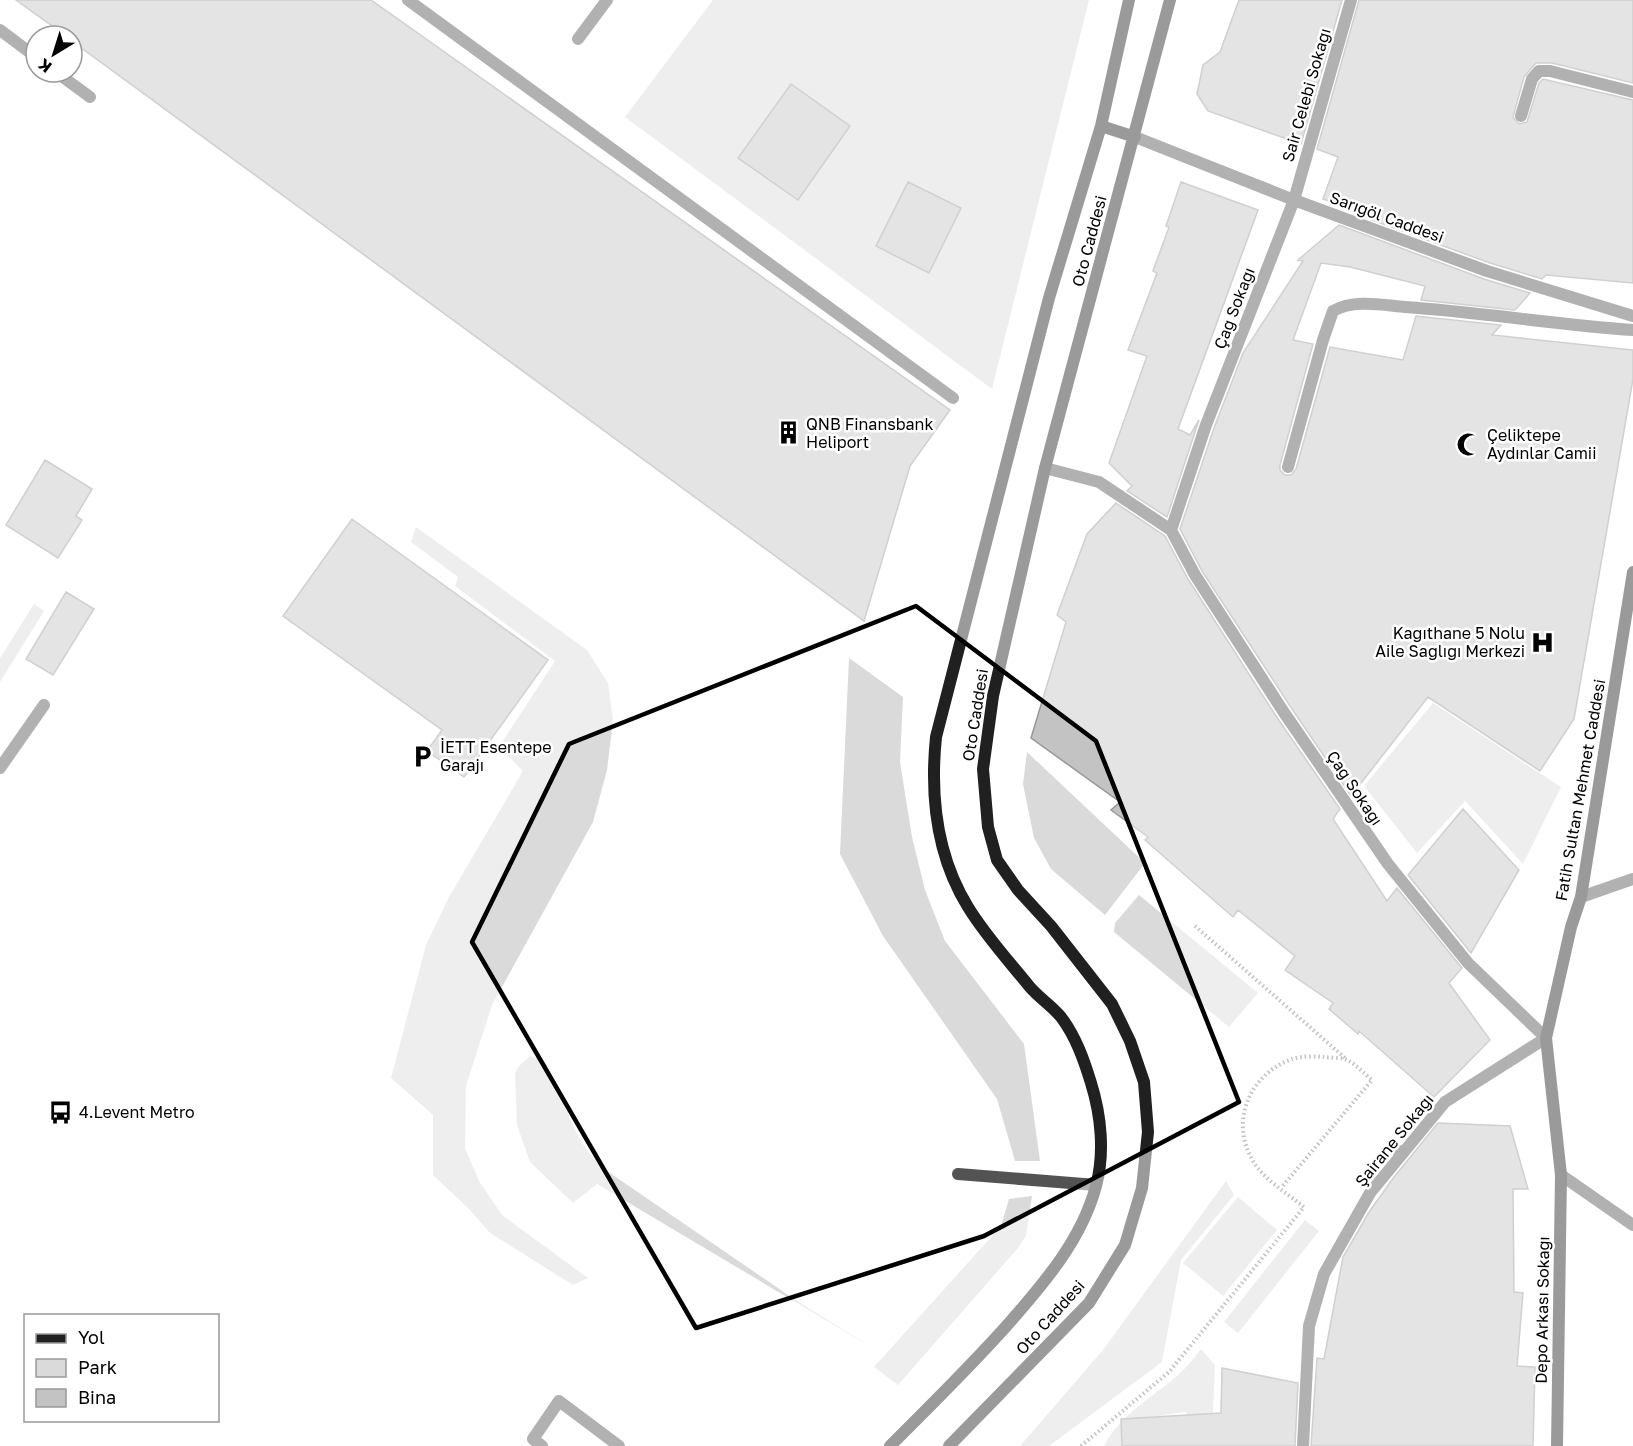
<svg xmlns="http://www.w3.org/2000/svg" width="1633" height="1446" font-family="'Golos Text',sans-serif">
  <rect width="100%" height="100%" fill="#fff"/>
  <path fill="#dadada" d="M713,0h376l-97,389 -367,-272z
    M416,527l171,123 21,33 5,37 -6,50 -14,52 -101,183 -26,81 -1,62 14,33 23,34 86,63 -15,7 -83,-52 -21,-24 -36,-34v-60l-42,-37 35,-133 23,-48 74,-126 -24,-24 56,-86 -100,-75 3,-9 -47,-35z
    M34,604l10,7 -44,71v-24z
    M849,658l54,39 -3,65 12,75 13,53 20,51 79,103 16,117h-25l-18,-62 -114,-163 -43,-82z
    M1433,703l128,84 -38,77 -58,-63 -48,52 -53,-67z
    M1027,752l118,111 -40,52 -54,-46 -17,-31 -11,-54z
    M1139,895l119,98 -29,34 -115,-95 1,-9z
    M530,1056l13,4c18,28 25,63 44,90 5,8 14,14 20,21l187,128 82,51 -279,-166 -24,19 -43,-41 -13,-37 -2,-51 3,-7z
    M1226,1181l8,14 -53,65 -19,102 -113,84h-29l83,-96z
    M1032,1196l-6,40 -8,12 -120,137 -24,-18 127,-141 8,-27z
    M1238,1197l39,33 -54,66 -40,-33z
    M1305,1220l14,11 -81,102 -14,-11z
    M1201,1349l14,16 -3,71 -24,-9 -2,-15 -53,7 -5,27h-24c14,-30 51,-50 75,-72 8,-7 15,-16 22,-25z"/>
  <path fill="#c3c3c3" stroke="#979797" stroke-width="1.5" d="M16,0h355l579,410 -40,56 -46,155 -792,-580v-5h-6z
    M1239,0h103l-41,144 -93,-33 -11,-17 6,-29 17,-13z
    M1359,0h274v83l-81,-20h-16l-12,14 -11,40 6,7 8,-2 12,-39 4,-4 90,21v183l-87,-8 -4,4 -52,-16 -137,-50 3,-3 -33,-11 15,-42 -21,-8z
    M791,84l59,42 -52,74 -60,-42z
    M908,182l53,26 -32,65 -53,-27z
    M1181,182l77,28 -80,219 12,6 9,-15 -32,97 -40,-26 5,-5 -23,-23 38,-107 -19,-6 29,-77 -4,-2 16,-44 -3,-1z
    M1339,225l145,54 46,14 -15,17 -94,-10 4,-14 -75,-19 -29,-4 -28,77 20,4 -33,121v5l5,5h6l5,-6 34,-122 73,13 13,-44 85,9 -9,10 141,15v29l-59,340 -34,52 -112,-74 -77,99 -61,-90 -88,-135 -22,-42 34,-101 29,-75 60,-92 -5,-1z
    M45,460l47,29 -16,27 6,4 -24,38 -52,-33z
    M1116,503l49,33 23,43 88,137 64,93 -7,10 54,82 10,-13 65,80 -13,15 41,57 -56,57 -75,-66 -1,3 -29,-25 4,-6 -48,-33 10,-14 -57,-46 -5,7 -88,-77 3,-3 -37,-27 9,-8 -89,-64 35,-116 -9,-7 30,-81z
    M352,519l196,141 -84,117 -37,-26 15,-21 -159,-114z
    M66,592l28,17 -41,66 -27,-16z
    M1463,809l56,61 -48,83 -63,-78z
    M1438,1123l72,3 18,63h-15l1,103 9,1 -6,73 18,1 -2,79h-222l6,-88 7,1 19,-102 26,-45 25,-35z
    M1222,1368l76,15 -3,63h-173l-1,-27 100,-6z"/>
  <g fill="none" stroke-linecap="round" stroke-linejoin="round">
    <path stroke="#757575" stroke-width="4" stroke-dasharray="1.5 3" stroke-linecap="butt" d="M1195,926l150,132
      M1081,1446l88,-74 135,-165c-17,-14 -40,-27 -51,-46 -24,-40 -3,-87 39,-102 9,-3 22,-3 32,-2 6,1 17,0 23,3 9,4 17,14 25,20l-91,108"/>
    <path stroke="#535353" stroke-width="12" d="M0,30l36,27
      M578,39l29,-39
      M56,72l34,25
      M1288,467l35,-127 10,-29c21,-12 49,-6 72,-4 76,5 152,18 228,23
      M0,768l44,-63
      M1394,1148l8,6
      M958,1174l138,11
      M542,1446l-9,-7 26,-38 60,45"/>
    <path stroke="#535353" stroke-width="12" d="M408,0l545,398
      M1521,116l11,-37 7,-8h11l83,21
      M1135,137l159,63 193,71 146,45
      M1045,468l54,14 72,48 24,45 88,136 105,153 80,99 78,75 -101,64 -75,91 -46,81 -15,52 -6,120
      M1171,530l35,-105 88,-225 57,-200
      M1581,897l52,-18
      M1561,1175l72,50"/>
    <path stroke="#202020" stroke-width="12" d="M1101,126l34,11
      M890,1446c41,-41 82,-81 120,-124 35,-40 72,-83 86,-136 9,-33 5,-71 -5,-103 -7,-23 -15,-46 -30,-66 -9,-11 -23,-20 -32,-31 -21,-26 -44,-51 -61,-79 -32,-52 -38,-111 -32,-170l113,-439 52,-172 28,-126
      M949,1446l140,-143 36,-58 17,-57 6,-56 -4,-50 -14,-41 -18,-37 -61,-78 -33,-36 -21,-30 -9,-33 -5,-58 10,-73 52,-228 125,-468
      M1557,1446l4,-271 -15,-137 25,-111 10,-30 52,-325"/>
  </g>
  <path d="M0 0H1633V1446H0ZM916,606l180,135 143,361 -255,134 -288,92 -224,-386 97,-198z" fill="#fff" fill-opacity=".55" fill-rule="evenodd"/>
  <path fill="none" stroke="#000" stroke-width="4.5" stroke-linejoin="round" d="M916,606l180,135 143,361 -255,134 -288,92 -224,-386 97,-198z"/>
  <defs>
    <symbol id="building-bare" viewBox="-9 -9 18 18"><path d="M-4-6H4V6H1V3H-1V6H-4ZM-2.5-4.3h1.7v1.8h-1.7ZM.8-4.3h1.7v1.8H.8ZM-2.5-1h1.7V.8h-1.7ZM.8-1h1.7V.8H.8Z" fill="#000" stroke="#fff" stroke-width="2.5" paint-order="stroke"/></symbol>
    <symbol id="mosque-bare" viewBox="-9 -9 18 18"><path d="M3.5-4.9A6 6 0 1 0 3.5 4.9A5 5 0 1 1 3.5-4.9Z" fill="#000" stroke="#fff" stroke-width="2.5" paint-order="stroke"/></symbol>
    <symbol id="hospital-bare" viewBox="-9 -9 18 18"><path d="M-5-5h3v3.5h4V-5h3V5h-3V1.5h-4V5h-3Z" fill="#000" stroke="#fff" stroke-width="2.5" paint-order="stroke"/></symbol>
    <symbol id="parking-bare" viewBox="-9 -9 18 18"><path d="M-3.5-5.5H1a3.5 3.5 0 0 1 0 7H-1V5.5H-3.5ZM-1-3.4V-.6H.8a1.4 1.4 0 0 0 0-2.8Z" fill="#000" stroke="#fff" stroke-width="2.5" paint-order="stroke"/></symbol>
    <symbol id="bus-bare" viewBox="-9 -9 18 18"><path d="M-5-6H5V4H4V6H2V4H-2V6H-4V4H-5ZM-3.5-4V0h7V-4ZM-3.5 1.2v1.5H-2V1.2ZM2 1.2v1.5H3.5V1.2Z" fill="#000" stroke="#fff" stroke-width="2.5" paint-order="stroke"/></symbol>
  </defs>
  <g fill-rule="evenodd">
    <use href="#building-bare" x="772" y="416" width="33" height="33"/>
    <use href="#mosque-bare" x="1452" y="428" width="33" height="33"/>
    <use href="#hospital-bare" x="1526" y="626" width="33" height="33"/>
    <use href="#parking-bare" x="406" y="740" width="33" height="33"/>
    <use href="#bus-bare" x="44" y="1096" width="33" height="33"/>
  </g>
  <g text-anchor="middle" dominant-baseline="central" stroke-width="5" stroke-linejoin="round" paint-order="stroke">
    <g font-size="16" fill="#000" stroke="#fff">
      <text transform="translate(1306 95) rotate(-74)">Sair Celebi Sokağı</text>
      <text transform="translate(1387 217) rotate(20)">Sarıgöl Caddesi</text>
      <text transform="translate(1089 241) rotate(-75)">Oto Caddesi</text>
      <text transform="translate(1234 308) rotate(-69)">Çağ Sokağı</text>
      <text transform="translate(975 715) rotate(-81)">Oto Caddesi</text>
      <text transform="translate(1355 788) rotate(56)">Çağ Sokağı</text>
      <text transform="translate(1580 790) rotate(-80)">Fatih Sultan Mehmet Caddesi</text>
      <text transform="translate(1394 1140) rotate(-51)">Şairane Sokağı</text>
      <text transform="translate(1542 1310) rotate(-89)">Depo Arkası Sokağı</text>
      <text transform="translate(1050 1317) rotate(-48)">Oto Caddesi</text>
    </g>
    <g font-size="16" fill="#000" stroke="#fff" text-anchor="start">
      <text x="806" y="424">QNB Finansbank<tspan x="806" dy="18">Heliport</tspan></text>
      <text x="1487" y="435">Çeliktepe<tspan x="1487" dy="18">Aydınlar Camii</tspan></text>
      <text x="1525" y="633" text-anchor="end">Kağıthane 5 Nolu<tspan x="1525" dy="18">Aile Sağlığı Merkezi</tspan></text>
      <text x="440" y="747">İETT Esentepe<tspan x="440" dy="18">Garajı</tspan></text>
      <text x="79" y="1112">4.Levent Metro</text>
    </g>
  </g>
  <rect x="24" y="1314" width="195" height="108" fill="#ffffff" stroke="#999999" stroke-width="1.5"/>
  <rect x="36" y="1334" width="30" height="9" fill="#202020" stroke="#999999" stroke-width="1.5"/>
  <text x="78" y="1344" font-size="18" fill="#000000">Yol</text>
  <rect x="36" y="1359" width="30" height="18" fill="#dadada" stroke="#999999" stroke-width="1.5"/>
  <text x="78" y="1374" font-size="18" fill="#000000">Park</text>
  <rect x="36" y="1389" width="30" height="18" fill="#c3c3c3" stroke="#999999" stroke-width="1.5"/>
  <text x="78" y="1404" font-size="18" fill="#000000">Bina</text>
  <g transform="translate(54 54) rotate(218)"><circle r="28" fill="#ffffff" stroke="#999999" stroke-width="1.5"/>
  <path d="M0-4.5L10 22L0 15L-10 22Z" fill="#000000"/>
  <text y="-9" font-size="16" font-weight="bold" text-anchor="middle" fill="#000000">K</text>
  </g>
</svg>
